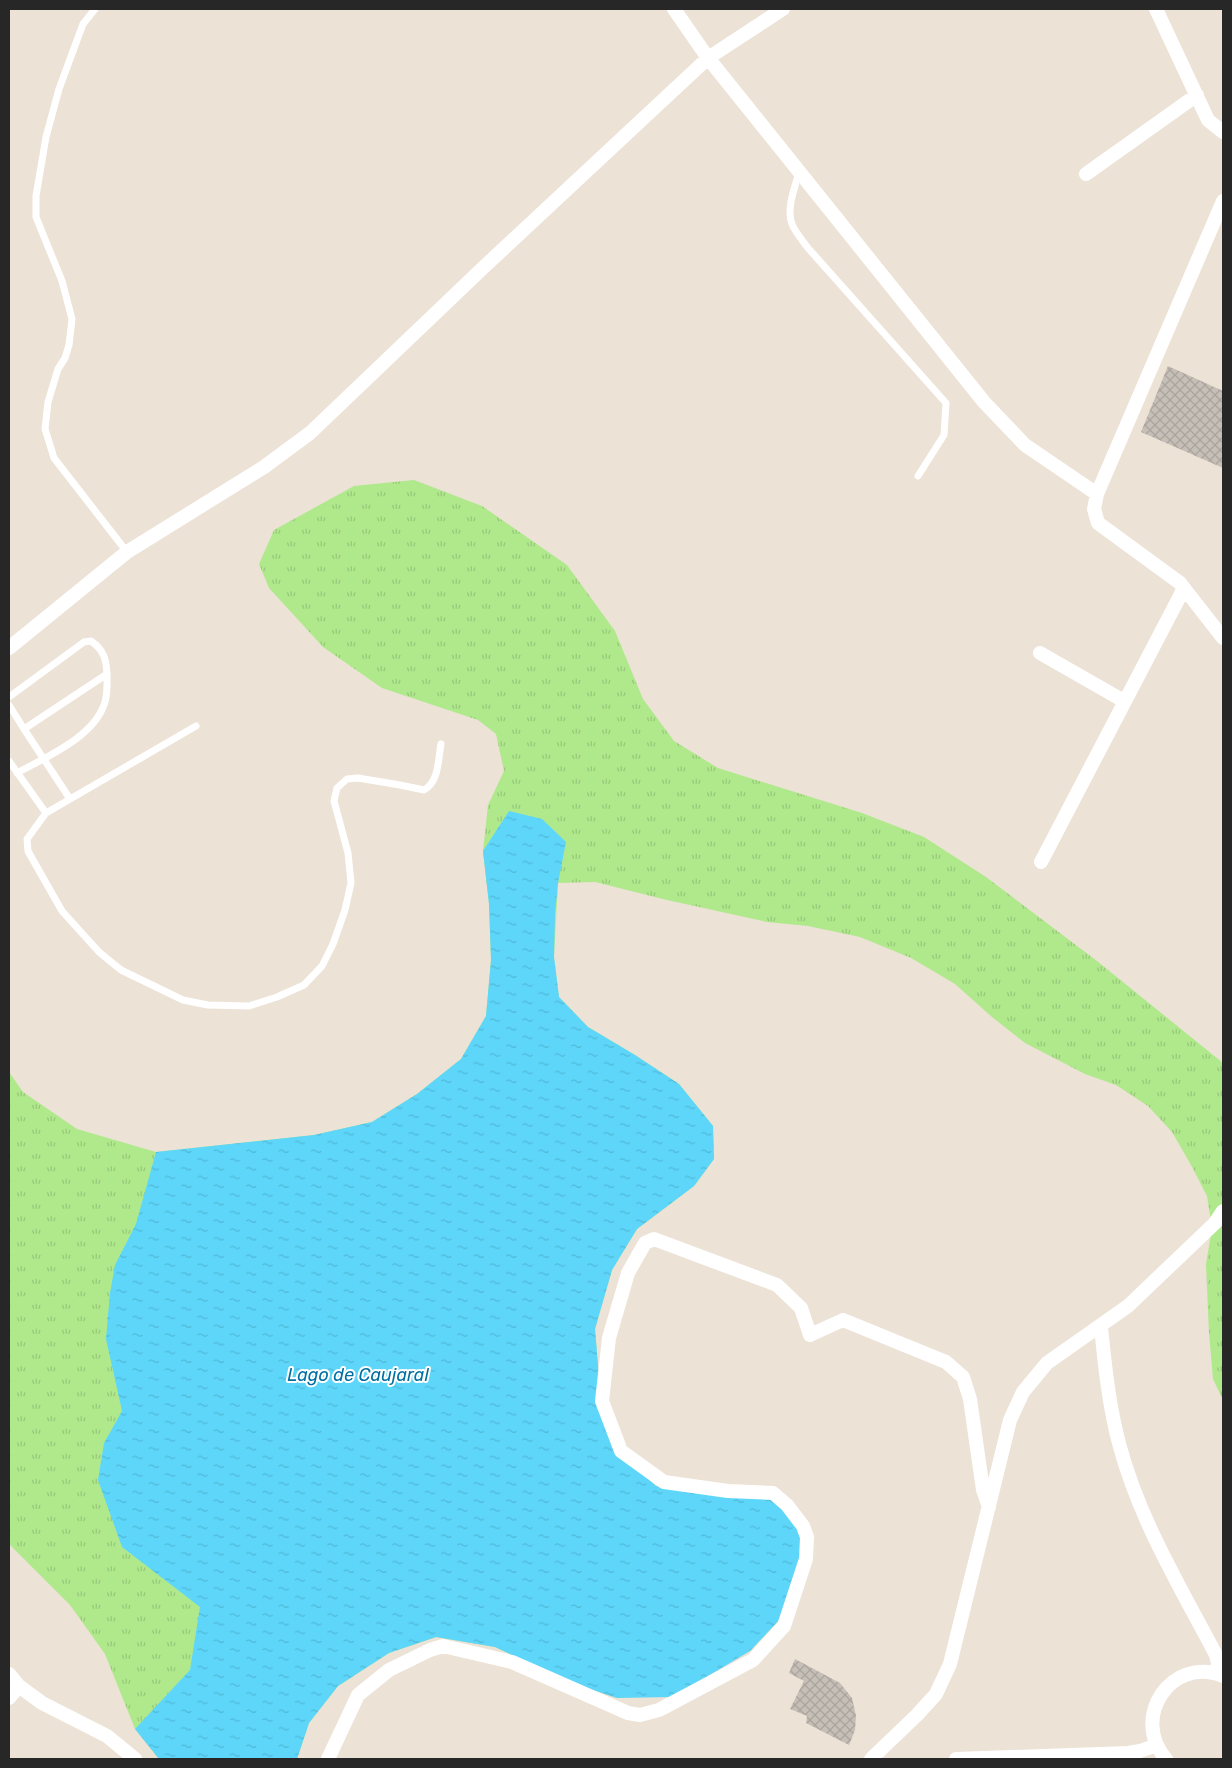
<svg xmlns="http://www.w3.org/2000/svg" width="1232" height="1768" font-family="Rubik,sans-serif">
  <defs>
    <pattern id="grass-tufts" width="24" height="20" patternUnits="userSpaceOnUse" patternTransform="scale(1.25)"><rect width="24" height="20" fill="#afe98c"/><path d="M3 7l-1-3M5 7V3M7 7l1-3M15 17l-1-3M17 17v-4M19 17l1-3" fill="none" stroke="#97c879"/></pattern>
    <pattern id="water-ripples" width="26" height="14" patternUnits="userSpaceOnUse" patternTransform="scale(1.25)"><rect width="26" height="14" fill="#5dd6fa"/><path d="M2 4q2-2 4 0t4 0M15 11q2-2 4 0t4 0" fill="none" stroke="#51b8d6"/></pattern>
    <pattern id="building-cross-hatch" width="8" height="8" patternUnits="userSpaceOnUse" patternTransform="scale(1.25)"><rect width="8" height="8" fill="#c6bfb7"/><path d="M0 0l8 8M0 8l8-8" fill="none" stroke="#aaa49d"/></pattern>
  </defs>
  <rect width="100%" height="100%" fill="#ece2d6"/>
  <path fill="url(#grass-tufts)" d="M414,480l68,26 85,59 48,66 28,68 31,42 44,27 144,45 62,24 62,40 111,84 126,102v337l-10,-21 -4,-46 -3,-69 6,-36 -5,-32 -16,-31 -19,-33 -24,-26 -32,-21 -31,-11 -60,-31 -33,-26 -37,-33 -44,-26 -51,-21 -52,-11 -41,-4 -100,-22 -72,-18 -37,1 -4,74 5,40 29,30 47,28 44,29 34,42 1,33 -20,27 -57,43 -25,41 -17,59 6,73 18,50 37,34 64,9 59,125 -29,31 -133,47 -48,-16 -74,-35 -59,-10 -47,16 -51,33 -29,37 -12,36h-138l-24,-30 -30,-75 -35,-49 -61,-61v-472l14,20 54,37 79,23 158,-17 58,-13 45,-28 44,-35 25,-43 5,-56 -2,-56 -6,-53 5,-46 16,-34 -8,-37 -18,-14 -96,-32 -59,-41 -54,-59 -10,-24 15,-34 80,-44z"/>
  <path fill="url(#water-ripples)" d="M509,811l33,8 24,23 -8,41 -3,31 -1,43 5,40 29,30 47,28 44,29 34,42 1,33 -20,27 -57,43 -25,41 -17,59 6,73 18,50 37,34 64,9 51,1 30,28 1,39 -23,57 -29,31 -77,46 -56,1 -48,-16 -74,-35 -59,-10 -47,16 -51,33 -29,37 -12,36h-138l-24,-30 55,-59 10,-63 -78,-60 -24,-67 6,-37 18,-32 -16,-72 4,-46 5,-28 21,-41 20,-72 158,-17 58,-13 45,-28 44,-35 25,-43 5,-56 -2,-56 -6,-53z"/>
  <path fill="url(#building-cross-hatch)" d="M1168,366l55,25v77l-82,-36z
    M795,1659l45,24 12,15 4,18 -1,14 -6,15 -43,-22 1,-7 -17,-7 14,-28 -15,-8z"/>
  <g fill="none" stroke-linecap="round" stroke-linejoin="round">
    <path stroke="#fff" stroke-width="7" d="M95,9l-12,15 -24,65 -13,48 -10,59v21l26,64 10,38 -3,26 -4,13 -7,11 -10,33 -3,27 9,29 73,94
      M799,172c-4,16 -13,36 -7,52 3,8 11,17 16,24l138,155 -2,32 -26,41
      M9,697l75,-55 7,-1c13,9 15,18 16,33
      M9,705l15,24 83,-55c0,11 1,21 -3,31 -12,33 -58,52 -87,68
      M24,729l46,70
      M9,761l37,52 -19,26 1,12 5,9 29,51 37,41 22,18 62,30 25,5 41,1 28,-9 27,-12 18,-19 11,-22 12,-34 6,-27 -3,-30 -14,-52 3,-13 10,-9 11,-1 42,7 24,5c15,-8 14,-30 17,-46
      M46,813l150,-87"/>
    <path stroke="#fff" stroke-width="14" d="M674,9l34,49 276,344 41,43 72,49
      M1156,9l52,111 15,12
      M1086,174l111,-79
      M1223,201l-126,293 -3,15 4,14 82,60 43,55
      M9,648l118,-96 137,-85 46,-34 176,-168 222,-207 75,-49
      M1040,653l84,48
      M1041,862l140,-268 2,-6
      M1101,1327c4,40 8,80 19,120 20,74 61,141 96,208l2,8 -2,10
      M9,1674l10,12 23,17 65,33 28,23
      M9,1698l10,-12
      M328,1759l30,-64 31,-25 41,-20 13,-4 69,16 116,51 12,2 19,-5 94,-50 31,-34 22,-67 1,-22 -4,-11 -16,-21 -14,-12 -45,-2 -64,-9 -43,-31 -19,-50 7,-63 19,-65 17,-30 9,-4 123,46 24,23 9,27 33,-15 103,42 17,15 7,22 13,91 6,17
      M871,1759l46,-44 19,-21 14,-30 60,-244 13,-28 24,-29 81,-57 87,-83 8,-12
      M956,1759l172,-6 12,-2 17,-6
      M1166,1759c-36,-41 5,-104 57,-83"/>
  </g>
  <g text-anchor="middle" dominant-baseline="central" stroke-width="4" stroke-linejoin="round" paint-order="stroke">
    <g font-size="18" font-style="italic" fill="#0070a2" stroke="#fff">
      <text x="358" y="1375">Lago de Caujaral</text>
    </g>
  </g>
  <rect width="1232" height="1768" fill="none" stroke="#272727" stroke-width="20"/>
</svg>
